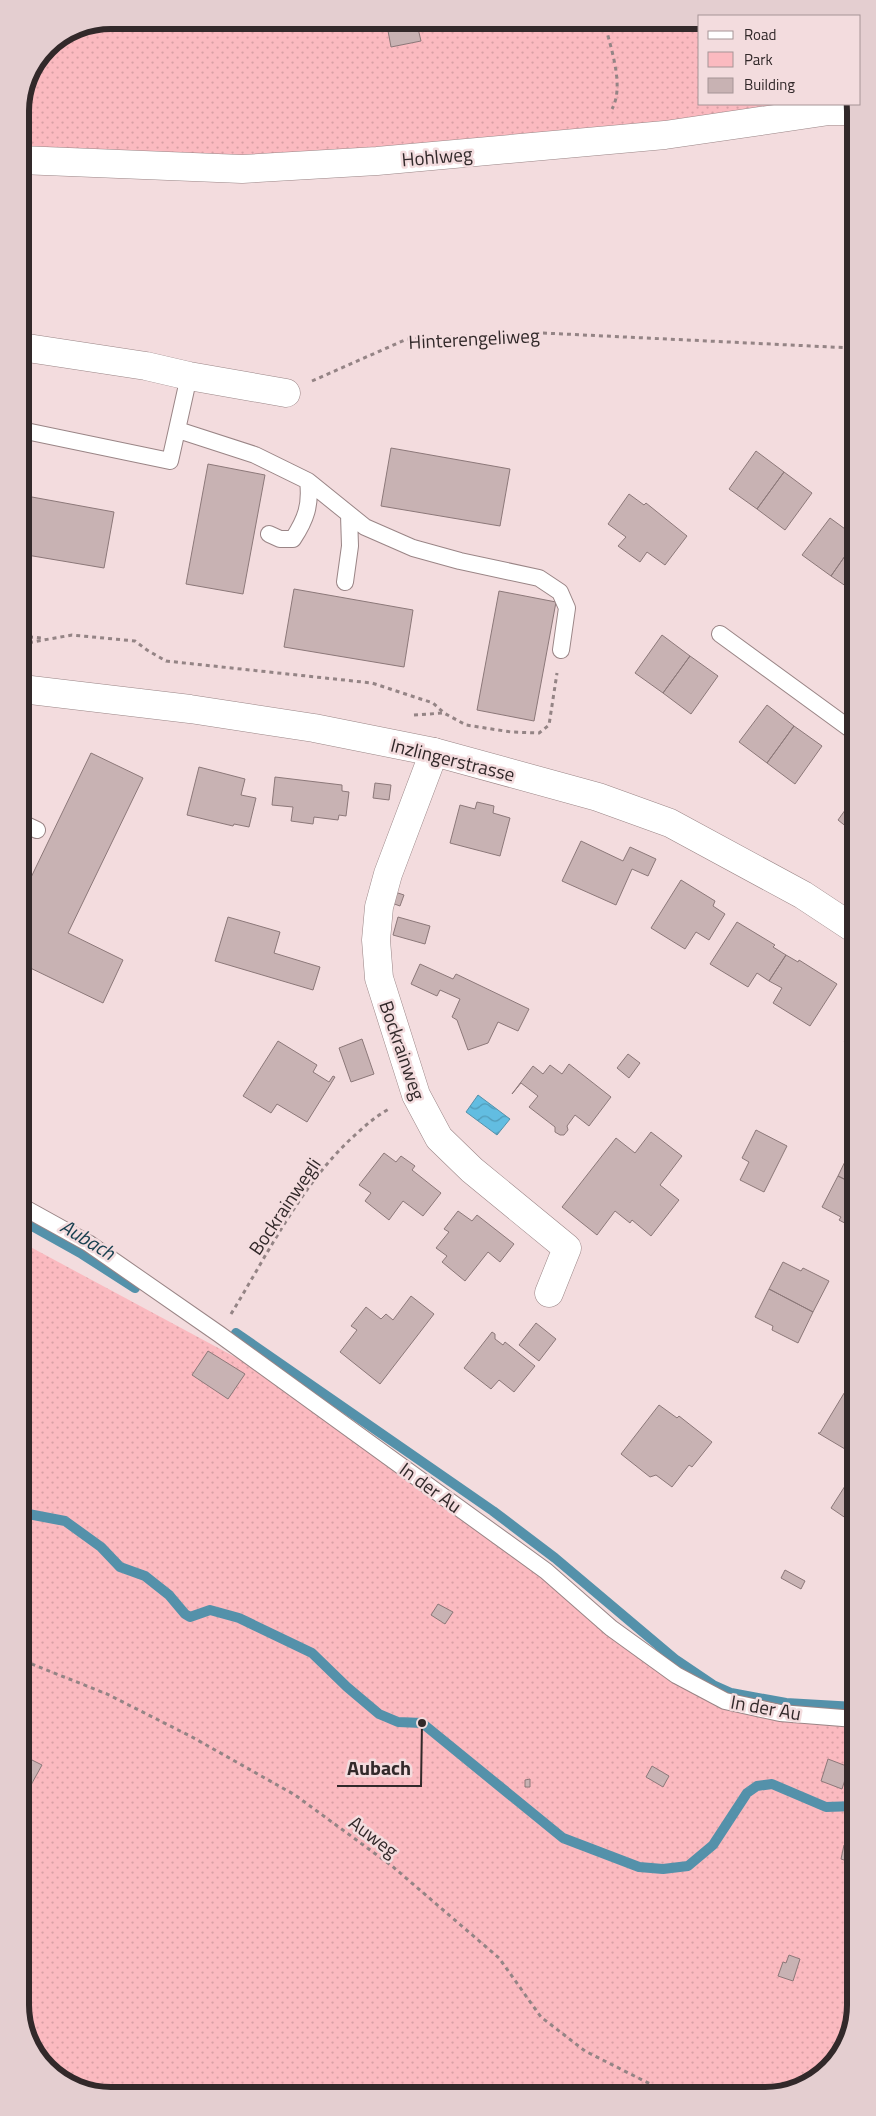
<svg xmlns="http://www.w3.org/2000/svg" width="876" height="2116" font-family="'Titillium Web',sans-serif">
  <defs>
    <pattern id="green-dots" width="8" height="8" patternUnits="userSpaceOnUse" patternTransform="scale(1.25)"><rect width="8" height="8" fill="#fbbac0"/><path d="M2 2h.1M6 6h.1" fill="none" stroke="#d8a0a5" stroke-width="1.8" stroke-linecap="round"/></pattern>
    <pattern id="water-waves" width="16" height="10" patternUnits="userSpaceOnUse" patternTransform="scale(1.25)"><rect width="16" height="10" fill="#62bde1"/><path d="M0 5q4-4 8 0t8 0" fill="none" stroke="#519ab7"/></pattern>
  </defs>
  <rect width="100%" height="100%" fill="#f3dcde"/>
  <path fill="url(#green-dots)" d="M111,20h589v84h151l-526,58 -305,-8v-49l27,-59 29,-19z
    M23,1243l277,149 425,309 130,19 1,286 -19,54 -43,31 -690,5 -49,-19 -30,-43z"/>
  <path fill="url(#water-waves)" stroke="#5491aa" d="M478,1095l32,24 -13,16 -31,-23z"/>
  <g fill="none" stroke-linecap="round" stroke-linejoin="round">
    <path stroke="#5491aa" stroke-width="10" d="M23,1221l59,33 53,34
      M236,1333l257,178 62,47 121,102 37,25 18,8 55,10 69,4
      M23,1513l42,8 36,26 19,20 25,9 24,19 16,19 5,3 20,-7 29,8 73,35 35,34 32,27 19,8 24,1 141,115 76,29 24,2 25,-3 25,-21 34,-52 10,-7 15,-2 54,23 30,-1"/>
  </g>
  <path fill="#c8b2b3" stroke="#8c7879" d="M386,20h17l1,7 13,-3 4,17 -30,6z
    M391,448l119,21 -10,57 -119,-20z
    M756,451l28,21 -27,37 -28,-20z
    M208,464l57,11 -22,119 -57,-10z
    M784,472l28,21 -27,37 -28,-21z
    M629,494l15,11 2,-2 41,33 -22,29 -18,-13 -7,10 -22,-16 8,-9 -18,-13z
    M21,495l93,17 -10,56 -83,-14z
    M830,518l22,16v12l-21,30 -29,-21z
    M852,546l1,45 -22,-15z
    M294,589l119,21 -9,57 -120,-20z
    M499,591l57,11 -22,119 -57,-11z
    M662,635l28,21 -27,37 -28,-20z
    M690,656l28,20 -27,38 -28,-21z
    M767,705l27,21 -27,37 -28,-21z
    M794,726l28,20 -27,38 -28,-21z
    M91,753l52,25 -75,155 55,27 -20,43 -81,-39v-68z
    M199,767l46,12 -4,16 15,3 -7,29 -15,-3 -1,2 -46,-11z
    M275,777l67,8v6l7,1 -3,24 -7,-1 -1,5 -24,-3 -1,7 -22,-3 2,-14 -21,-2z
    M375,783l16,2 -2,15 -16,-2z
    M853,799v33l-15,-12z
    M477,802l17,4 -1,7 17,5 -10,38 -50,-13 10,-38 15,4z
    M581,841l42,20 7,-14 26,12 -8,17 -16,-7 -16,36 -54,-24z
    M681,880l34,21 -2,5 12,8 -16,26 -13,-8 -11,17 -34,-21z
    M392,891l12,4 -4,11 -11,-4z
    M228,917l52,15 -6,21 46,14 -7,23 -98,-29z
    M398,917l32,9 -5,18 -32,-9z
    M737,922l38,23 -2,2 13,8 -17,26 -12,-8 -9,14 -38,-23z
    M786,955l12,7 1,-2 38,24 -27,42 -37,-23 9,-15 -13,-7z
    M420,964l33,15 3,-5 73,35 -11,22 -20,-9 -10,21 -20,7 -11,-30 -5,-3 8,-18 -20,-9 -3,6 -26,-12z
    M854,1030v21l-10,-9z
    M362,1039l12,35 -23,8 -12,-34z
    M278,1041l39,24 -4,7 16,10 4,-6 2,1 -28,45 -30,-18 -6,9 -28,-17z
    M628,1054l12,9 -11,15 -12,-10z
    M569,1064l42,33 -22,29 -14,-11 -8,11 1,4 -4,5h-4l-5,-3v-5l-26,-20 9,-11 -17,-13 -9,11 21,-28 10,8 7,-9 12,9z
    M756,1130l31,16 -23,46 -24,-12 9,-18 -7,-4z
    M651,1132l31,24 -22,29 19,15 -28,36 -19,-16 -2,3 -15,-12 -18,24 -35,-28 54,-69 19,15z
    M853,1145h1v39l-16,-8z
    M384,1153l12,9 5,-6 14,10 -3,4 29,23 -18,23 -20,-15 -14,19 -24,-19 6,-8 -12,-8z
    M838,1176l16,8v44l-15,-8 2,-3 -19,-10z
    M458,1211l14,10 5,-6 37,29 -14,18 -12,-10 -23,29 -23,-19 5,-6 -11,-8 13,-16 -5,-3z
    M783,1262l18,9 2,-3 26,13 -16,31 -44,-23z
    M769,1289l44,23 -15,31 -26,-13 1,-4 -18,-9z
    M411,1296l23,18 -54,70 -40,-32 17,-22 -6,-4 15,-19 15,12 5,-5 7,6z
    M536,1323l20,16 -17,22 -20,-16z
    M492,1332l3,2v5l8,6 2,-3 30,24 -21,26 -15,-12 -8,9 -27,-21z
    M208,1351l37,23 -17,25 -36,-24z
    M845,1387l9,6 1,62 -37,-22h2l26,-43z
    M659,1405l18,13 2,-2 33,26 -20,25 -3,-2 -17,22 -16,-12 -6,2 -29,-23z
    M852,1475l3,2v36l-5,8 -19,-13z
    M785,1570l20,11 -4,8 -20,-11z
    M438,1604l15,8 -8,12 -14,-9z
    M24,1756l18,9 -11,20 -7,-3z
    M828,1759l21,8 -7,22 -21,-8z
    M652,1766l17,10 -6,11 -17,-10z
    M530,1779v8h-5v-7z
    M849,1838l7,1 -3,24 -12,-4 3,-14 3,1z
    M789,1955l11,4 -7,22 -15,-5 5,-14 3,1z"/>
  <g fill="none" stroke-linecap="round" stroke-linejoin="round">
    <defs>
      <path id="service" d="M21,430l149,31 19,-85
        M178,430l77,25 53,26 57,46 48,21 47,13 79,17 21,14 7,16 -6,42
        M269,534l11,5h13c13,-20 18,-34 15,-58
        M345,582l5,-36 -1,-31
        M720,634l133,97
        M22,823l15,7
        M23,1207l65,36 131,91 327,237 65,57 65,47 49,26 55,12 75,6"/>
      <path id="minor" d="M20,160l222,9 135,-8 288,-26 164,-24h22
        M21,347l125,19 43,10 97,17
        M434,752l-46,122 -9,33 -3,33 3,38 37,117 23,43 33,32 95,78 -18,45"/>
      <path id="tertiary" d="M22,689l168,20 124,19 120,24 164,45 72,26 133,72 50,33"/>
    </defs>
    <use href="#service" stroke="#9a8586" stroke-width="18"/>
    <use href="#minor" stroke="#9a8586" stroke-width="29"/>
    <use href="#tertiary" stroke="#9a8586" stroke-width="29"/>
    <path stroke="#948485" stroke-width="3" stroke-dasharray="4 4" stroke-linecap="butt" d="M604,20c6,27 21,65 8,89
      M312,381l95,-42 136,-6 309,15
      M21,636l21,2
      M21,644l51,-9 63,6 12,9 19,11 206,22 61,20 11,10 22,12 45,7 28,1 10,-8 8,-52
      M414,715l29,-2
      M231,1314c38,-62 70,-130 124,-179 11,-10 21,-19 34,-26
      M24,1661l83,33 85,43 103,58 97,71 107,92 42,59 44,34 81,41"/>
    <use href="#service" stroke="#fff" stroke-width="16"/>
    <use href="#minor" stroke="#fff" stroke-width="28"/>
    <use href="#tertiary" stroke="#fff" stroke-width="28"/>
  </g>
  <g text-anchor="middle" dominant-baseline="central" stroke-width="5" stroke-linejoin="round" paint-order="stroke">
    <g font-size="19" fill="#32292a" stroke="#f3dcde">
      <text transform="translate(437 156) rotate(-5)">Hohlweg</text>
      <text transform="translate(474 338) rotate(-3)">Hinterengeliweg</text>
      <text transform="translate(453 759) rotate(14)">Inzlingerstrasse</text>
      <text transform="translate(403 1050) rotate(71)">Bockrainweg</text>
      <text transform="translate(284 1206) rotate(-56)">Bockrainwegli</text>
      <text transform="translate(431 1487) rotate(36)">In der Au</text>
      <text transform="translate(766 1707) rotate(10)">In der Au</text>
      <text transform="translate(374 1836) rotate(37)">Auweg</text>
    </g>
    <g font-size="20" font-style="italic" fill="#153e4e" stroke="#f3dcde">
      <text transform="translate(88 1239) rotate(31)">Aubach</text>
    </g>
  </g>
  <path d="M0 0H876V2116H0ZM111 29H765A82 82 0 0 1 847 111V2005A82 82 0 0 1 765 2087H111A82 82 0 0 1 29 2005V111A82 82 0 0 1 111 29Z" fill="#e4ced0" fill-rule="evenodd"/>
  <path fill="none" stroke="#32292a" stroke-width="6" d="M111 29H765A82 82 0 0 1 847 111V2005A82 82 0 0 1 765 2087H111A82 82 0 0 1 29 2005V111A82 82 0 0 1 111 29Z"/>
  <path fill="none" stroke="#32292a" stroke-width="2" d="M422 1723L421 1786H337"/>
  <circle fill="#32292a" stroke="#f3dcde" stroke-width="2" cx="422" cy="1723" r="5"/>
  <g font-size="20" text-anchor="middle" font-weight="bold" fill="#32292a" stroke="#f3dcde" stroke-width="5" stroke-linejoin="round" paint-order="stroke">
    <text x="379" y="1775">Aubach</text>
  </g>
  <rect x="698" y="15" width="162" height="90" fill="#f3dcde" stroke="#a69496"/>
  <rect x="708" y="31" width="25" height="8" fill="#ffffff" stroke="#a69496"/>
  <text x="744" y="40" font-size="15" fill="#32292a">Road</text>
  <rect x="708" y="52" width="25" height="15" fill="#fbbac0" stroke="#a69496"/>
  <text x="744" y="65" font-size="15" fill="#32292a">Park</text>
  <rect x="708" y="78" width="25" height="15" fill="#c8b2b3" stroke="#a69496"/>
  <text x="744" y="90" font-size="15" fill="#32292a">Building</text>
</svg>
